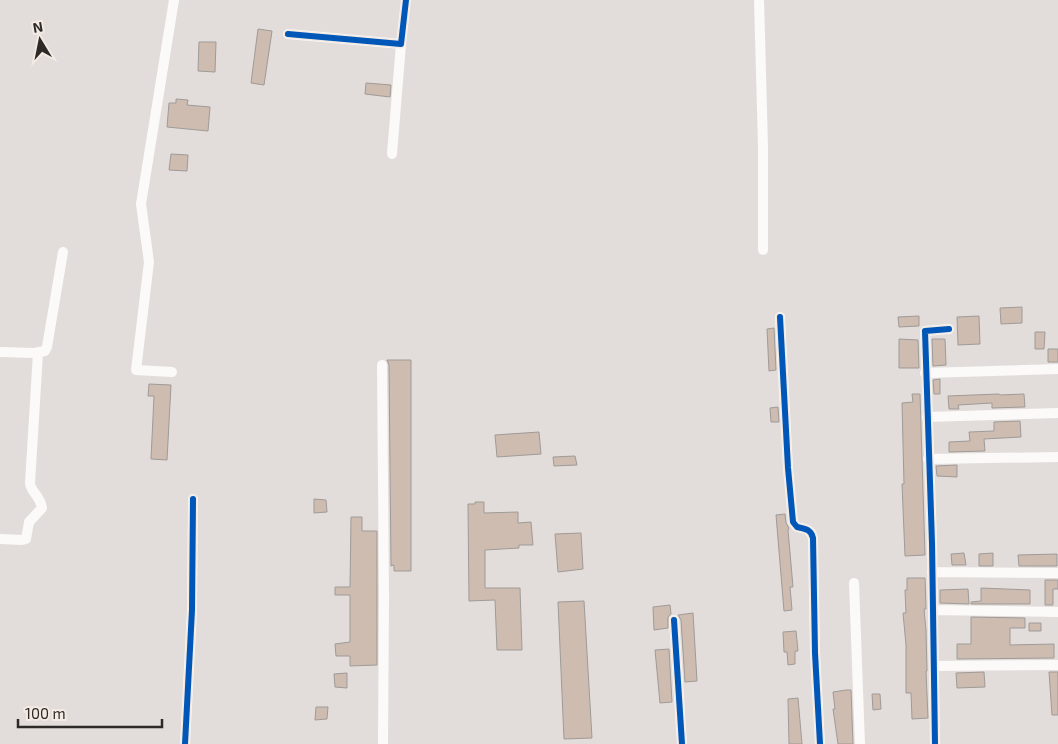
<svg xmlns="http://www.w3.org/2000/svg" width="1058" height="744" font-family="'Exo 2',sans-serif">
  <rect width="100%" height="100%" fill="#e2ddda"/>
  <path fill="#cdbcaf" stroke="#9f9b99" d="M258,29l14,2 -8,54 -13,-2z
    M199,42h17l-1,30 -17,-1z
    M366,83l25,2 -1,12 -25,-3z
    M176,99l12,1 -1,5 23,2 -2,24 -41,-4 2,-24h7z
    M171,154l17,1 -1,16 -18,-1z
    M1022,307v16l-21,1 -1,-16z
    M919,316v10l-20,1 -1,-10z
    M979,316l1,28 -22,1 -1,-28z
    M774,328l2,42 -7,1 -2,-42z
    M1035,332h10l-1,17h-9z
    M899,339l19,1 1,28h-20z
    M932,339h13l1,26 -13,1z
    M1048,349h10v13h-10z
    M387,360h24v211h-17v-6l-3,1 -2,-201z
    M940,379v15h-6l-1,-14z
    M149,384l22,1 -4,75 -16,-1 3,-63h-6z
    M912,394h8l5,161 -20,1 -3,-72h2l-2,-81 11,-1z
    M999,394l1,1 24,-1 1,13 -33,1v-5l-34,2 1,4h-10l-1,-13z
    M778,407l1,15h-8l-1,-14z
    M1020,421l1,16 -37,2 1,12 -36,1v-10l21,-1 -1,-9 25,-1v-9z
    M539,432l2,22 -44,3 -2,-22z
    M575,456l2,9 -23,1 -1,-9z
    M957,465v12l-20,-1 -1,-10z
    M314,499l12,1 1,12 -13,1z
    M475,502h9v11l34,-1v11l13,-1 2,23h-14v3l-34,2v38h35l2,62h-25l-2,-50 -26,1 -1,-97h7z
    M785,514l1,9 3,5 -1,2 5,57h-3l2,23 -8,1 -8,-96z
    M351,517h11v14h15v134l-27,1v-10h-14l-1,-12 15,-2v-47h-15v-8h15z
    M581,533l2,36 -25,3 -3,-38z
    M964,553l2,12h-14l-1,-11z
    M993,553v13h-14v-12z
    M1057,554v12h-38l-1,-11z
    M907,578h18l1,31h-2l2,21 1,41h-1l2,47 -16,1 -1,-26h-5v-48l-3,-32h3l-1,-23h2z
    M1045,580h13v9h-5v16h-8z
    M981,588l49,2v14h-59v-2l10,-1z
    M968,589l1,15 -29,-1v-13z
    M584,601l8,137 -28,1 -6,-137z
    M670,605l1,9 -3,3v11l-14,2 -1,-23z
    M693,613l4,68 -12,1 -4,-62 -3,-5z
    M971,617l54,1v10h-15v17l44,-1v14l-97,1v-15h14z
    M1029,623h12v8h-12z
    M796,631l2,20h-3v13l-7,1 -1,-13h-3l-1,-20z
    M669,649l3,53 -12,1 -5,-53z
    M984,672l1,15 -28,1 -1,-15z
    M1049,672h9v43h-6z
    M347,673v15l-12,-1 -1,-13z
    M846,690h5l2,54h-15l-5,-35h2l-2,-17z
    M872,694h8l1,15 -8,1z
    M798,698l4,46h-13l-1,-45z
    M316,707h12l-1,12 -12,1z"/>
  <g fill="none" stroke-linecap="round" stroke-linejoin="round">
    <path stroke="#fbfaf9" stroke-width="10" d="M759,0l4,146v104
      M288,34l113,10 5,-44
      M392,154l9,-110
      M780,317l8,151 5,54 4,5c8,2 14,2 16,11l2,115 5,91
      M0,352l34,1 11,-2 2,-4 16,-95
      M382,365l2,231 -1,148
      M172,372l-36,-2 13,-108 -8,-58 33,-204
      M925,373l133,-4
      M927,417l131,-4
      M928,459l130,-2
      M0,539l22,1 4,-1 3,-17 13,-14c-2,-13 -11,-15 -12,-25l8,-130
      M932,572l126,1
      M854,583l6,161
      M933,610l125,2
      M674,620l8,124
      M934,666l124,-1
      M185,744l7,-134 1,-111
      M935,744l-3,-201 -7,-212 24,-2"/>
    <defs>
      <path id="cycleway" d="M288,34l113,10 5,-44
        M780,317l8,151 5,54 4,5c8,2 14,2 16,11l2,115 5,91
        M674,620l8,124
        M185,744l7,-134 1,-111
        M935,744l-3,-201 -7,-212 24,-2"/>
    </defs>
    <use href="#cycleway" stroke="#f2eae3" stroke-width="9"/>
    <use href="#cycleway" stroke="#0057b8" stroke-width="6"/>
  </g>
  <g transform="translate(40 40) rotate(350)" stroke="#f2eae3" stroke-width="4" paint-order="stroke">
  <path d="M0-4L9 19L0 12L-9 19Z" fill="#2c2926"/>
  <text y="-8" font-size="14" font-weight="bold" text-anchor="middle" fill="#2c2926">N</text>
  </g>
  <path d="M18 719v8h144v-8" fill="none" stroke="#2c2926" stroke-width="2.5"/>
  <text x="25" y="719" font-size="15" fill="#2c2926" stroke="#f2eae3" stroke-width="4" paint-order="stroke">100 m</text>
</svg>
